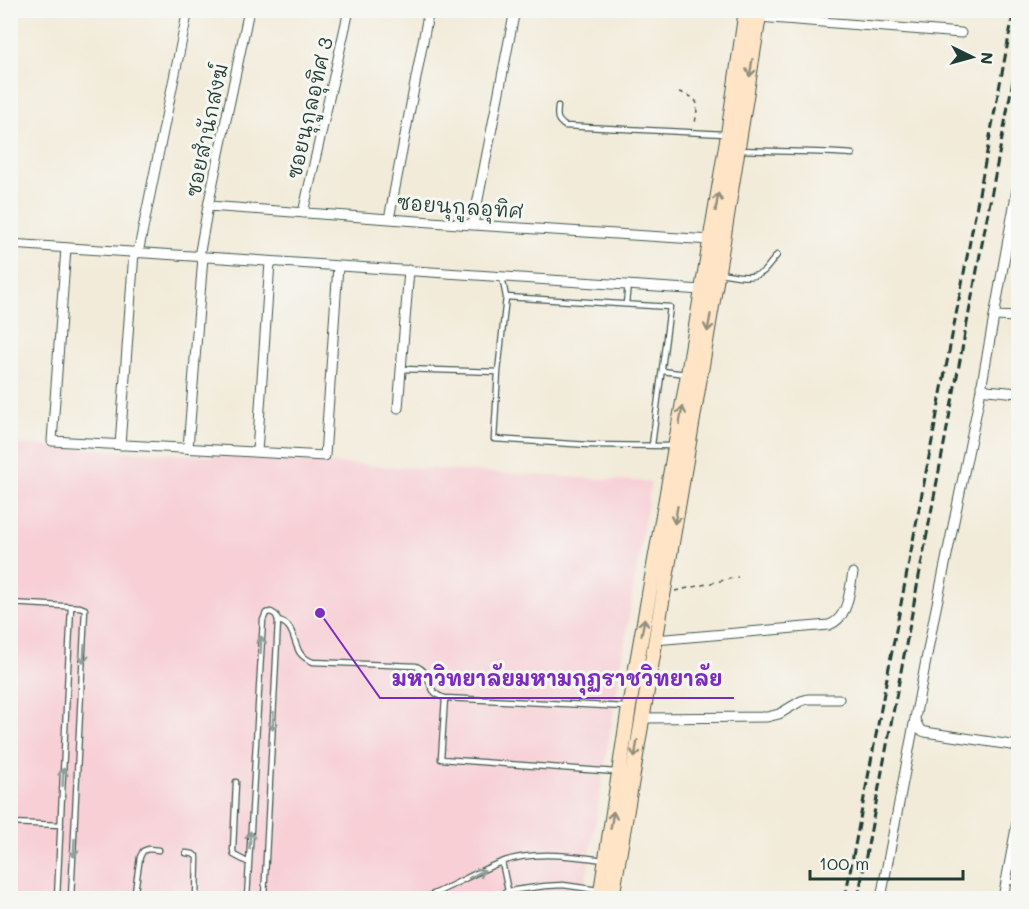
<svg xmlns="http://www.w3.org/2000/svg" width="1029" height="909" font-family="Mali,'Playpen Sans Thai',sans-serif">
  <rect width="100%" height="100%" fill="#f6f6f2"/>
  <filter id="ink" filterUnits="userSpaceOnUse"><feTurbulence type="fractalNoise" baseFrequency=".0167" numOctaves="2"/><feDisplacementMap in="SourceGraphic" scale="12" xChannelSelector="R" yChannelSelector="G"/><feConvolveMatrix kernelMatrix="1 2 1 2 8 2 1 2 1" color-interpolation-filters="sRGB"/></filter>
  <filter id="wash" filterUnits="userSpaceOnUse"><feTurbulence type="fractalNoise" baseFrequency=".008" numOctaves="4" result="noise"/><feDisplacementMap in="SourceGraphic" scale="24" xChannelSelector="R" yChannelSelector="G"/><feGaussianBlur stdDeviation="1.35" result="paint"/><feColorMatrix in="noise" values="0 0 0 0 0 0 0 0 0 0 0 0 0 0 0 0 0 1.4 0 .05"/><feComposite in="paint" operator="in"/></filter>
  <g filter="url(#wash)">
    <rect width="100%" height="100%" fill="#f2ebd9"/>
    <path fill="#f7cfd5" d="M10,444l641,38 -68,416h-572z"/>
  </g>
  <g filter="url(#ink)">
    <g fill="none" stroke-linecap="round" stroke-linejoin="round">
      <defs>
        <path id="service" d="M558,106c-1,10 -2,14 7,20l160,8
          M741,150c37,2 74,1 111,4
          M720,273c14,2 33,8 44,-2 5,-5 9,-11 13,-16
          M502,277l4,20 -8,75 -4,67 95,6 84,1
          M506,297l164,10 -18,138
          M626,304l2,-20
          M402,369l96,3
          M662,371l24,3
          M10,603l70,4 5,2 -14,289
          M278,621c16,2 15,21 22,32 3,4 8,7 13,9l103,4c19,8 8,27 29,32
          M616,772l-175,-13 4,-61 181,9
          M236,782l-3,68 1,5 15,8
          M10,823l51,2
          M186,853l7,1 4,3 -1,41
          M502,862l6,29 4,7
          M1006,882h12
          M10,896l48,2
          M57,898l14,-291
          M134,898l6,-41 3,-6 5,-2 11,1
          M247,898l16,-278 3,-7 5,-1 5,3 2,6 -14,277
          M424,898c26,-10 49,-25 75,-35 33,-13 71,-7 105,-3
          M495,898l13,-7 37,-5 18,-1 35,5"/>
        <path id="minor" d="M759,17l202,16
          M208,206l265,19 238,15
          M303,213l46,-203
          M389,219l40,-209
          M473,225l42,-215
          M10,244l692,46
          M66,248l-14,193 273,15 13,-190
          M138,253l50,-243
          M199,257l9,-51 41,-196
          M994,316l24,1
          M981,386l6,4 31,3
          M398,408l11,-138
          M120,445l14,-193
          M188,448l15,-191
          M257,452l13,-190
          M655,640l174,-15c20,-7 20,-34 24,-52
          M642,718l125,-1 12,-3 22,-13 7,-2h31
          M915,720l5,10 5,2 93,14
          M881,898l53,-280 45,-218 39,-216
          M1003,898l15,-81"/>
        <path id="secondary" d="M600,898l29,-191 59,-333 40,-240 18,-124
          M612,898l111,-657 37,-231"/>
      </defs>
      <use href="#service" stroke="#3f574d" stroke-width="7"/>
      <use href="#minor" stroke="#3f574d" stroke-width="11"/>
      <use href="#secondary" stroke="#3f574d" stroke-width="16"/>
      <path stroke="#3f574d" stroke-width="1.5" stroke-dasharray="4.5 4.5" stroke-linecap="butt" d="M679,92c24,8 18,11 16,33
        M675,591l63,-14"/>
      <use href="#service" stroke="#fff" stroke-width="4.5"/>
      <use href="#minor" stroke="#fff" stroke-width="9"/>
      <use href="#secondary" stroke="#ffe4c6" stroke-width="14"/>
      <path stroke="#1f3d34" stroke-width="3" stroke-dasharray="9 4.5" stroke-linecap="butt" d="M845,898l169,-888
        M858,898l160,-844"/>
    </g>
    <defs><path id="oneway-shaft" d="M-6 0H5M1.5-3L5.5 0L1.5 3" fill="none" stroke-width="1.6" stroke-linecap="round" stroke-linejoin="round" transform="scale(1.5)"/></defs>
    <g stroke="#8f907d">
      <use href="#oneway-shaft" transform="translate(751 68) rotate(99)"/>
      <use href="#oneway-shaft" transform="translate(717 202) rotate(-81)"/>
      <use href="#oneway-shaft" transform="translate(709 323) rotate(100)"/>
      <use href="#oneway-shaft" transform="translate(681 415) rotate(-80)"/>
      <use href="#oneway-shaft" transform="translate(676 515) rotate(100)"/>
      <use href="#oneway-shaft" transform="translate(643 627) rotate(-80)"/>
      <use href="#oneway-shaft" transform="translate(636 749) rotate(99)"/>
      <use href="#oneway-shaft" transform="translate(612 820) rotate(-81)"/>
    </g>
    <g stroke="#8f9e9a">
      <use href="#oneway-shaft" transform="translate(261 645) rotate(-87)"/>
      <use href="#oneway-shaft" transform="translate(84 654) rotate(93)"/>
      <use href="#oneway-shaft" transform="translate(273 721) rotate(93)"/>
      <use href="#oneway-shaft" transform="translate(63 777) rotate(-87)"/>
      <use href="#oneway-shaft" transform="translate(250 840) rotate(-87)"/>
      <use href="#oneway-shaft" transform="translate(74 848) rotate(93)"/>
      <use href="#oneway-shaft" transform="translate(477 874) rotate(-27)"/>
    </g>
  </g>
  <g text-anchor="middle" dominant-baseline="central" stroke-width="6" stroke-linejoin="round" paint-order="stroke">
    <g font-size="20" fill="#1f3d34" stroke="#f6f6f2">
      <text transform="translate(309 108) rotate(-77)">ซอยนุกูลอุทิศ 3</text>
      <text transform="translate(206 130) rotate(-78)">ซอยสำนักสงฆ์</text>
      <text transform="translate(460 206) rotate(4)">ซอยนุกูลอุทิศ</text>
    </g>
  </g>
  <path fill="none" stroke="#7b2cbf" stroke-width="2" d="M320 613L380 698H734"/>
  <circle fill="#7b2cbf" stroke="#f6f6f2" stroke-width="2" cx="320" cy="613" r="6"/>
  <g font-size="21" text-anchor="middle" font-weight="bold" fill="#7b2cbf" stroke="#f6f6f2" stroke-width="6" stroke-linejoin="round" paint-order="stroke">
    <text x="557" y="686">มหาวิทยาลัยมหามกุฏราชวิทยาลัย</text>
  </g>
  <rect width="1029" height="909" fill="none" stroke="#f6f6f2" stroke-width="36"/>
  <g transform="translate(972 57) rotate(95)" stroke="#f6f6f2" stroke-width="4.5" paint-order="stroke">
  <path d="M0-4.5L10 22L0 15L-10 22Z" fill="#1f3d34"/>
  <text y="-9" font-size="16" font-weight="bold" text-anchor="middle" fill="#1f3d34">N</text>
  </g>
  <path d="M810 870v9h153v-9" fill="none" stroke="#1f3d34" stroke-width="3"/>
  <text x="819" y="870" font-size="18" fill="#1f3d34" stroke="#f6f6f2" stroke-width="4.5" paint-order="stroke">100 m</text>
</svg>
